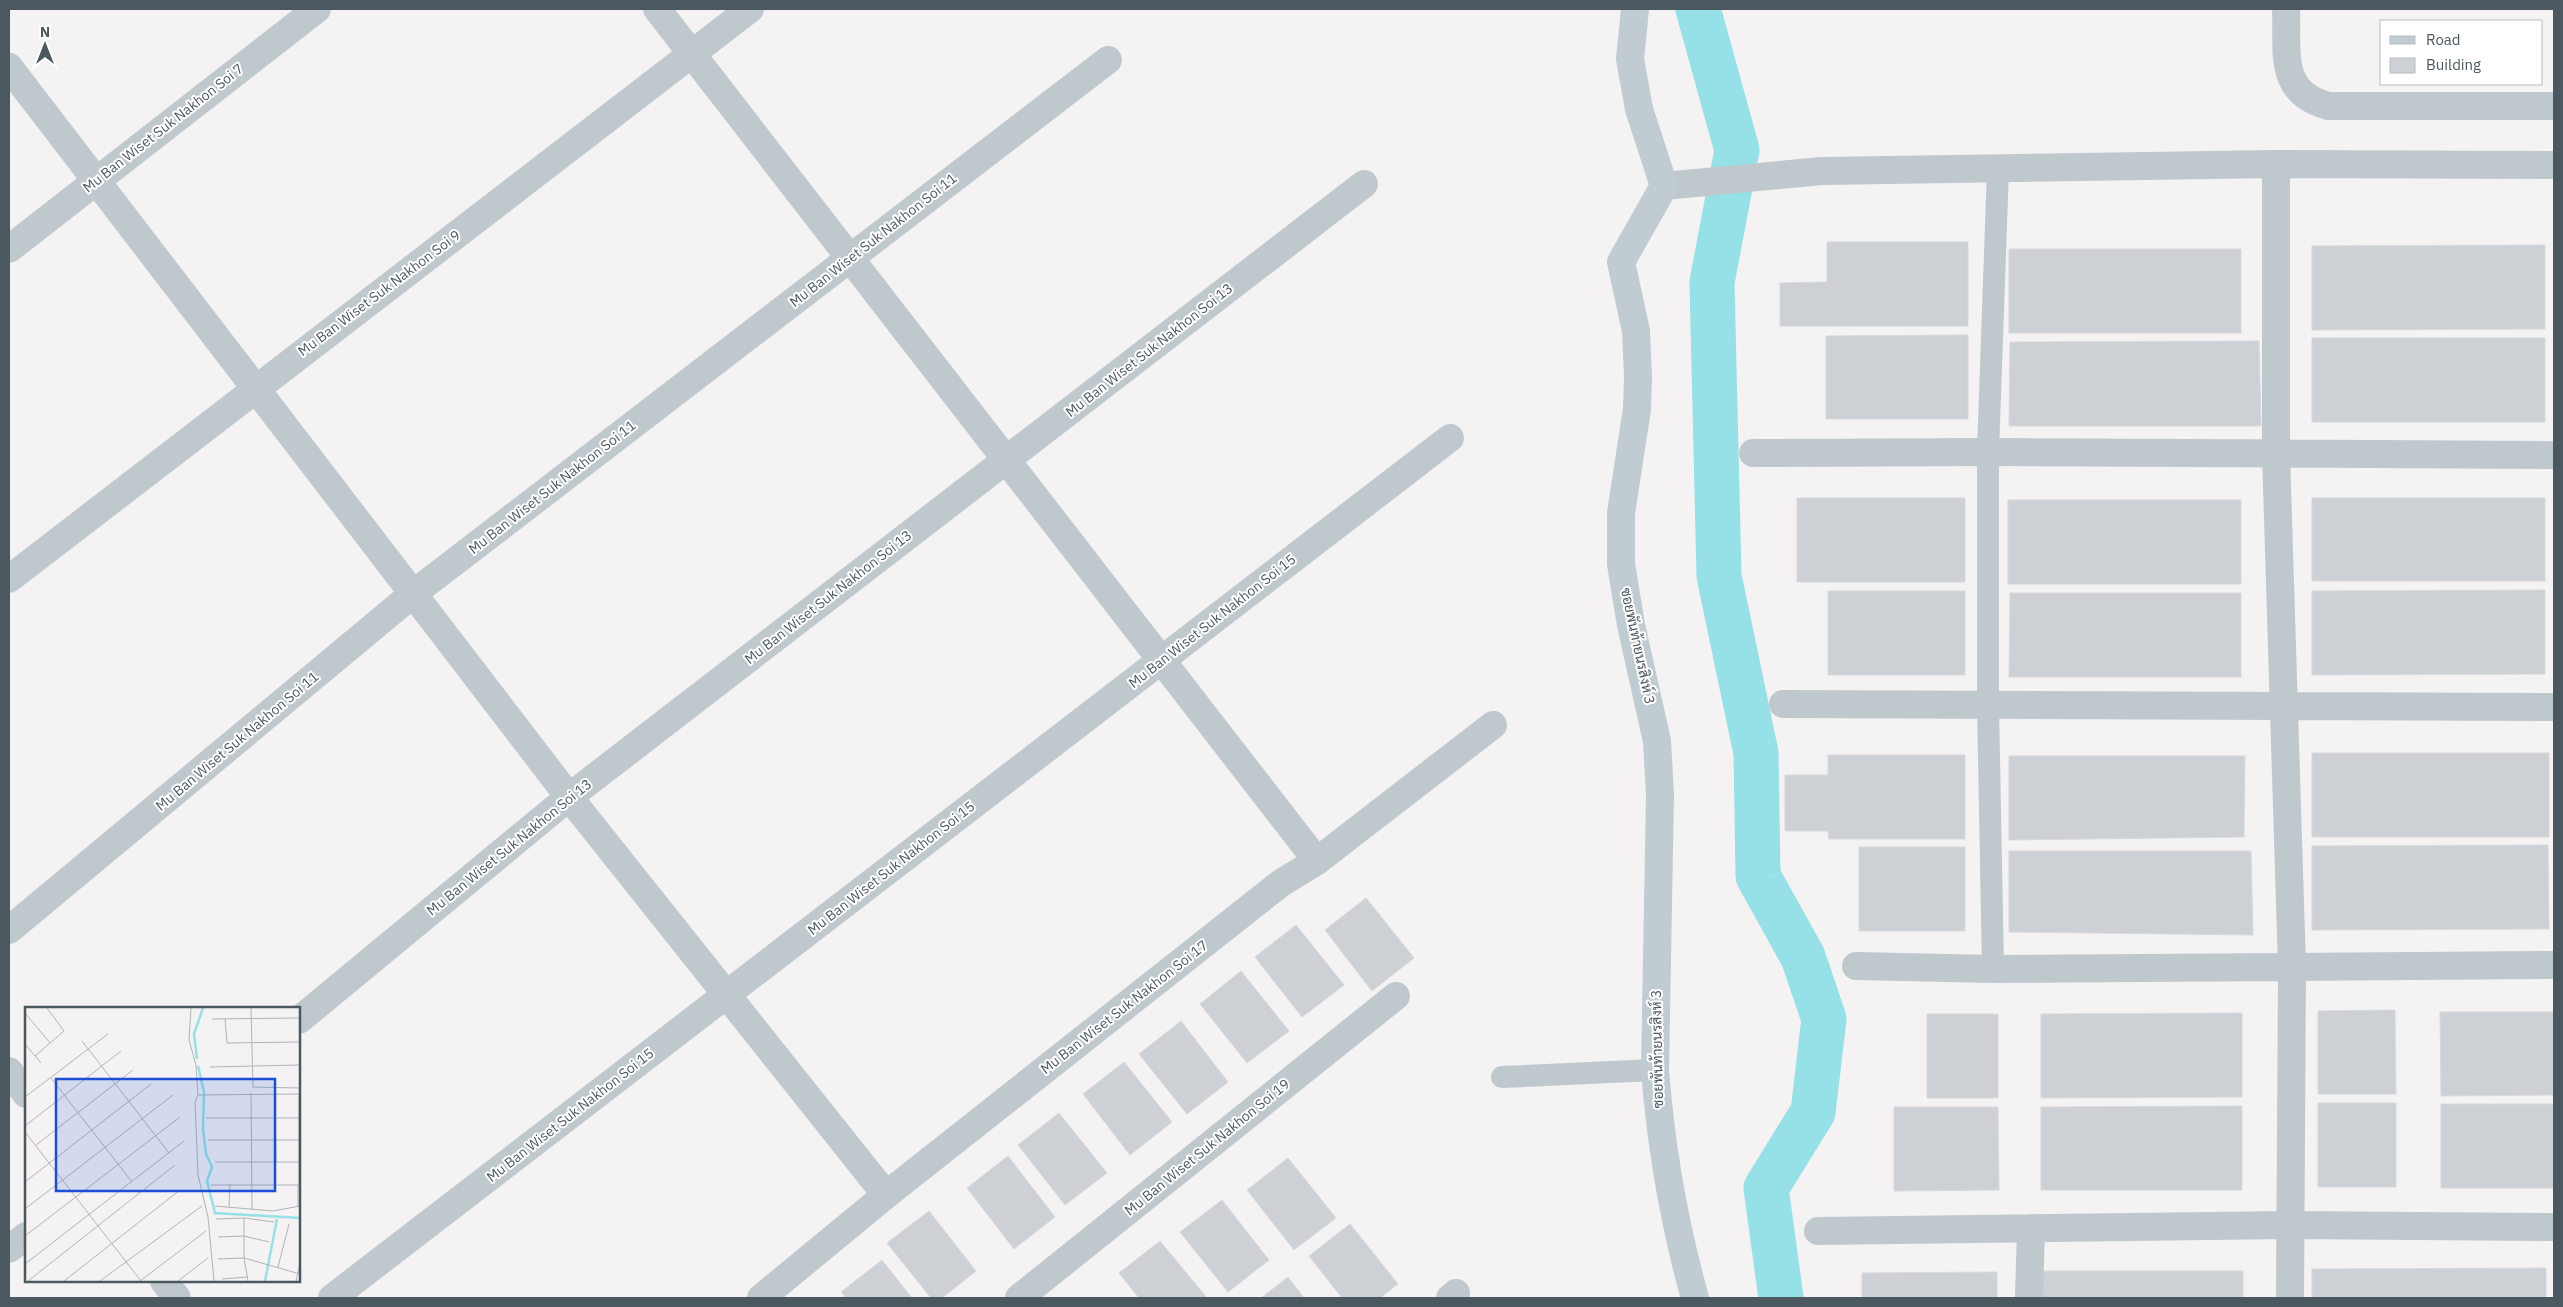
<svg xmlns="http://www.w3.org/2000/svg" width="2563" height="1307" font-family="'IBM Plex Sans',Sarabun,sans-serif">
  <rect width="100%" height="100%" fill="#f4f2f3"/>
  <g fill="none" stroke-linecap="round" stroke-linejoin="round">
    <path stroke="#96e0e7" stroke-width="45" d="M1698,9l39,141 -25,132 7,294 37,177 2,123 45,81 21,62 -11,93 -47,76 15,110"/>
  </g>
  <path fill="#cdd0d4" stroke="#d7d9dd" d="M1827,242h141v84h-188v-43l47,-1z
    M2545,245v84l-233,1v-84z
    M2009,249h232v84h-232z
    M1968,335v84h-142v-83z
    M2312,338h233v84h-233z
    M2259,341l2,85h-252l1,-84z
    M1797,498h168v84h-168z
    M2312,498h233v83h-233z
    M2008,500h233v84h-233z
    M2545,590v84l-233,1v-84z
    M1828,591h137v84h-137z
    M2010,593h231v84h-232z
    M2312,753h237v84h-237z
    M1828,755h137v84h-136l-1,-8h-43v-56h43z
    M2009,756h236l-1,81 -235,3z
    M2548,845l1,84 -237,1v-84z
    M1859,847h106v84h-106z
    M2009,851h242l2,84 -244,-3z
    M1366,898l48,60 -42,33 -47,-61z
    M1296,925l48,60 -42,32 -47,-60z
    M1241,971l48,60 -42,32 -47,-59z
    M2395,1010l1,84h-78v-83z
    M2440,1012h114v83l-113,1z
    M2242,1013v84l-201,1v-84z
    M1927,1014h71v84h-71z
    M1181,1021l47,61 -41,32 -48,-60z
    M1124,1062l48,60 -42,33 -47,-61z
    M2318,1103h78v84h-78z
    M2441,1104h113v84h-113z
    M2242,1106v84h-201v-83z
    M1894,1107h104l1,83 -105,1z
    M1059,1113l48,60 -42,32 -47,-60z
    M1008,1156l47,61 -41,32 -47,-61z
    M1288,1158l48,60 -42,32 -47,-60z
    M1222,1200l47,60 -41,32 -48,-60z
    M929,1211l47,60 -34,27h-11l-44,-55z
    M1350,1224l48,60 -18,14h-38l-33,-42z
    M1160,1241l47,57h-68l-20,-25z
    M882,1260l30,38h-66l-5,-6z
    M2546,1268v30h-234v-29z
    M2042,1271h201v27h-201z
    M1997,1272v26h-135v-25z
    M1288,1277l16,21h-43z"/>
  <g fill="none" stroke-linecap="round" stroke-linejoin="round">
    <path stroke="#bfc8cd" stroke-width="22" d="M1993,969l-5,-265v-252l10,-284
      M1502,1077l153,-7"/>
    <path stroke="#bfc8cd" stroke-width="28" d="M657,9l660,852
      M2286,9c2,43 -9,83 42,97h226
      M9,67l560,730 317,398
      M2276,164v290l16,513 -2,331
      M1664,186l158,-15 454,-7 278,1
      M9,249l308,-240
      M1753,453l235,-1 566,3
      M9,579l741,-570
      M1783,704l771,3
      M9,930l405,-337 694,-533
      M1856,966l137,3 561,-4
      M299,1020l270,-223 795,-613
      M9,1071l17,23
      M1818,1231l473,-6 263,2
      M9,1249l17,-13
      M164,1281l13,17
      M332,1298l1118,-860
      M761,1298l125,-103 395,-312 36,-22 176,-136
      M1019,1298l377,-302
      M1450,1298l6,-5
      M2029,1298l2,-70"/>
    <path stroke="#c0cbd2" stroke-width="28" d="M1635,9l-5,50 9,50 25,77 -43,76 15,69 2,47 -1,31 -16,104v51l10,61 26,116 3,54 -5,275c6,77 19,153 40,228"/>
  </g>
  <g text-anchor="middle" dominant-baseline="central" stroke-width="4" stroke-linejoin="round" paint-order="stroke">
    <g font-size="14" fill="#4b585f" stroke="#fff">
      <text transform="translate(163 128) rotate(-38)">Mu Ban Wiset Suk Nakhon Soi 7</text>
      <text transform="translate(873 240) rotate(-38)">Mu Ban Wiset Suk Nakhon Soi 11</text>
      <text transform="translate(379 293) rotate(-37)">Mu Ban Wiset Suk Nakhon Soi 9</text>
      <text transform="translate(1149 350) rotate(-38)">Mu Ban Wiset Suk Nakhon Soi 13</text>
      <text transform="translate(552 487) rotate(-38)">Mu Ban Wiset Suk Nakhon Soi 11</text>
      <text transform="translate(828 597) rotate(-38)">Mu Ban Wiset Suk Nakhon Soi 13</text>
      <text transform="translate(1212 621) rotate(-38)">Mu Ban Wiset Suk Nakhon Soi 15</text>
      <text transform="translate(1638 646) rotate(78)">ซอยพันท้ายนรสิงห์ 3</text>
      <text transform="translate(237 741) rotate(-40)">Mu Ban Wiset Suk Nakhon Soi 11</text>
      <text transform="translate(509 847) rotate(-39)">Mu Ban Wiset Suk Nakhon Soi 13</text>
      <text transform="translate(891 868) rotate(-38)">Mu Ban Wiset Suk Nakhon Soi 15</text>
      <text transform="translate(1124 1007) rotate(-38)">Mu Ban Wiset Suk Nakhon Soi 17</text>
      <text transform="translate(1657 1049) rotate(-91)">ซอยพันท้ายนรสิงห์ 3</text>
      <text transform="translate(570 1115) rotate(-38)">Mu Ban Wiset Suk Nakhon Soi 15</text>
      <text transform="translate(1207 1147) rotate(-39)">Mu Ban Wiset Suk Nakhon Soi 19</text>
    </g>
  </g>
  <g transform="translate(25 1007)">
    <rect width="275" height="275" fill="#f4f2f3"/>
    <path fill="none" stroke="#96e0e7" stroke-width="2.5" d="M172,52l-3,-25 9,-26M173,59l6,26 -1,37 3,25 6,13 -5,14 8,32 85,5M240,274l12,-62"/>
    <path fill="none" stroke="#b0b4b8" stroke-width="1" d="M166,1l-2,32 7,25 2,30 -3,7 3,73 10,42 6,64M226,1l2,79 47,1M0,6l25,30M187,12l88,-1M200,12l2,24 73,-1M57,34l87,112M0,37l16,19M10,49l29,-25 -17,-23M185,60l90,-2M26,71l81,104M226,86l1,116M250,86l1,69M274,87v91M173,88l102,-1M0,90l83,-63M181,111h94M0,119l96,-75M0,125l116,149M183,133h92M11,138l97,-75M190,155h85M0,175l126,-98M186,178h89M190,199l58,5 27,-5M273,199v-21M204,200l1,-23M0,202l148,-114M219,211v40l4,23M191,212l28,-1 30,4M0,229l155,-119M193,230l26,-1 25,6M193,252l26,-1 56,16M0,257l159,-123M253,260l11,-43M197,272l25,-2M3,274l147,-116M39,274l116,-91M75,274l102,-75M115,274l66,-50M153,274l30,-23M271,274l4,-17"/>
    <path fill="#1d4ed8" fill-opacity="0.15" stroke="#1d4ed8" stroke-width="2.5" d="M31,72h219v112h-219z"/>
    <rect width="275" height="275" fill="none" stroke="#4b585f" stroke-width="2.5"/>
  </g>
  <rect width="2563" height="1307" fill="none" stroke="#4b585f" stroke-width="20"/>
  <rect x="2380" y="20" width="162" height="65" fill="#ffffff" stroke="#b7bcbf"/>
  <rect x="2390" y="36" width="25" height="8" fill="#c0cbd2" stroke="#b7bcbf"/>
  <text x="2426" y="45" font-size="15" fill="#4b585f">Road</text>
  <rect x="2390" y="58" width="25" height="15" fill="#cdd0d4" stroke="#b7bcbf"/>
  <text x="2426" y="70" font-size="15" fill="#4b585f">Building</text>
  <g transform="translate(45 45)" stroke="#ffffff" stroke-width="4" paint-order="stroke">
  <path d="M0-4L9 19L0 12L-9 19Z" fill="#4b585f"/>
  <text y="-8" font-size="14" font-weight="bold" text-anchor="middle" fill="#4b585f">N</text>
  </g>
</svg>
